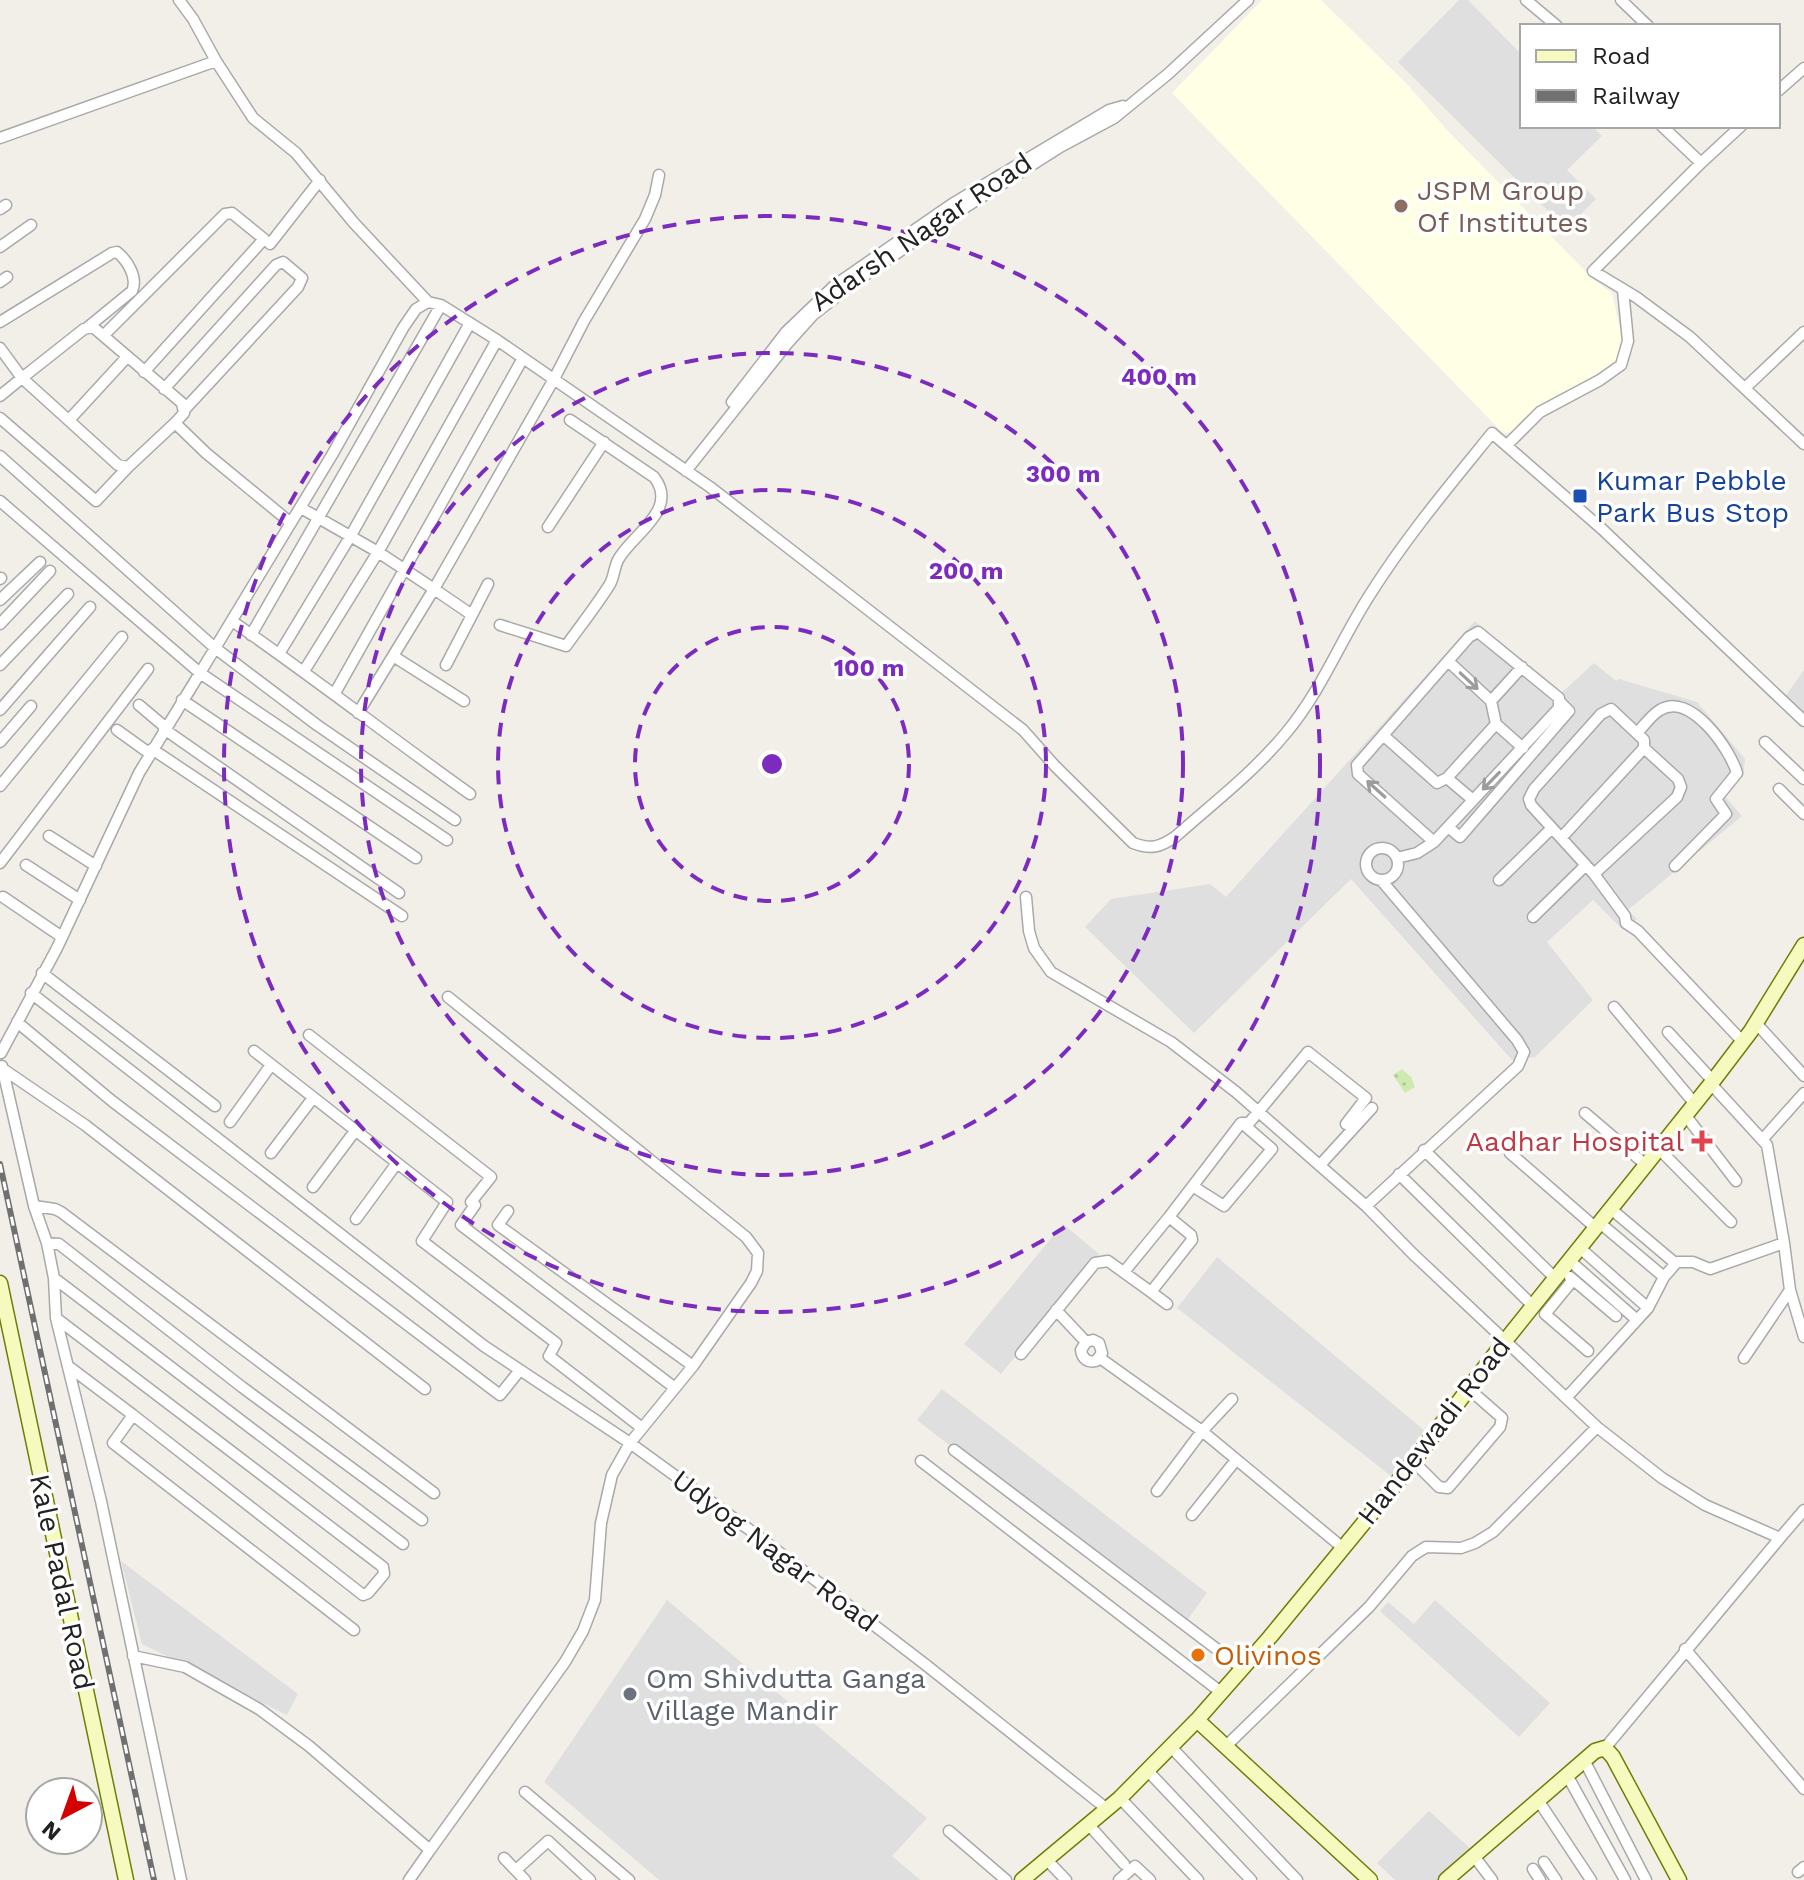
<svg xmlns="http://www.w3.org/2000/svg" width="1804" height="1880" font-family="'Work Sans',sans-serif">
  <defs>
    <pattern id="grass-dots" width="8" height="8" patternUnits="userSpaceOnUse" patternTransform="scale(2)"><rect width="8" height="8" fill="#cdebb0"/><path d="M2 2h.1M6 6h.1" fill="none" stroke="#b0c997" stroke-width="1.8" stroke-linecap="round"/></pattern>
  </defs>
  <rect width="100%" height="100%" fill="#f2efe9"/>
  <path fill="#e0dfdf" d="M1459,0h9l54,55v71h70l10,10 -35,34 29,29 -30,30 -168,-167z
    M1475,621l84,74 35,-32 22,18 3,-2 78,23 48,57 -2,17 -20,18 19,22 -114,94 9,9 -14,11 -30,-30 -46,42 46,58 -58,57 -23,3 -161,-181 -157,154 -109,-106 26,-28 99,-15 16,13z
    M1804,670v47l-20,-19z
    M1063,1224l36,30 -98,120 -37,-30z
    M1217,1257l208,174 -34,45 -214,-168z
    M942,1389l265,204 -19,26 52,41 -7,7 -316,-247z
    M121,1561l177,133 -11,21 -145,-71z
    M667,1600l260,218 -35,38 28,24h-261l-115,-98z
    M1435,1600l115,103 -31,34 -139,-126 8,-9 26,22z
    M1429,1811l43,39 -33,30h-44l-18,-17z"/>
  <path fill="#ffffe5" d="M1262,0h59l86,84 41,47 146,149 18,13 10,45 -5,27 -79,41 -24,26 -11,1 -331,-340z"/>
  <path fill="url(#grass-dots)" d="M1402,1069l9,8 4,10 -10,6 -12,-18z"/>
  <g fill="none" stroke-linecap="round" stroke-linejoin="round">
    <defs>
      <path id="street" d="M179,0l14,19 23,42
        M1526,0l31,26
        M1621,0l27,26
        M1778,91l26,-23
        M1662,126l39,37 -108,108 43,26 54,40 114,107
        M0,138l216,-77 37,57 43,35 58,70 74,79 13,3 56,35 213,147 313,243 32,36 78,77c18,7 27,4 42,-6 37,-33 79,-65 111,-104 36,-43 55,-94 85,-140 36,-57 79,-108 121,-160l110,96 202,192
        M1701,163l40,-37
        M0,209l6,-4
        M270,244l50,-64
        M0,247l31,-22
        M0,282l7,-5
        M428,302l-12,7 -13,19 -71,127 -132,218 247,167
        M0,322l112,-69 5,-1c11,9 21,26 15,39l-44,36
        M104,335l121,-121 7,-1 32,26 -120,133
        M0,348l22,30 -22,18
        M1745,388l59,-56
        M164,389l112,-124 7,-3 19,16 -4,9 -113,122
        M732,402l54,-70 49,-47 117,-81 157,-94 14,-4
        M0,418l96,83 32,-34 47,-44 31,30 85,70
        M69,420l58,-63
        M1507,445l33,-33 60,-32 21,-15 7,-24 -5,-51
        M0,456l215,192 102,77 138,95
        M128,467l-10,-2 -96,-87 62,-49 9,-2 89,76 2,10 -9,10
        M686,471l101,-127 26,-29 41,-32 85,-59 121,-77 54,-29 54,-44 80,-74
        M0,501l200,172 -61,100 -82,175 -56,105
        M301,508l77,44 56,37 -76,124
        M548,527l56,-85
        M0,579l1,-1
        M0,600l40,-38
        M472,615l16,-31
        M232,621c81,56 158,116 238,173
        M0,624l50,-53
        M500,625l66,21c15,-21 31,-41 44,-62 4,-7 4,-16 8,-24 13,-25 62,-50 36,-83l-84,-57
        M251,635l190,-330
        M279,654l71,-117 120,-214
        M393,656l71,45
        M1448,661l43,40 5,23 27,24
        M0,665l68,-71
        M446,665l26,-50 -38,-26 120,-210 30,-58 61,-102 10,-24 4,-20
        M304,671l74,-119 119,-212
        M335,693l188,-335
        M182,700l234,158
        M1491,701l31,-34
        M139,705l26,22
        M0,710l90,-103
        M164,729l235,164
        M117,730l32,23
        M1637,733c7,-7 14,-18 23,-23 30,-19 70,39 77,63l-21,26 10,15 -51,52
        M1383,735l54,48 10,-5 49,-54
        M0,742l31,-36
        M1765,742l39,37
        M152,749l250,167
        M1447,778l26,22
        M0,786l122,-149
        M1779,789l25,25
        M1448,827l12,10 109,-126 -9,-9
        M49,836l47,30
        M1562,837l82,-89v-8l-33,-31 -10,5 -67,75 -5,10 2,6 63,69 31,42 1,7 12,8 105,111
        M1366 864a16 16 0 1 1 32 0a16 16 0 1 1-32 0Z
        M1397,858l20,-5 17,-11 125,-134v-10l-81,-66 -9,5 -112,128 1,9 76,68
        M0,863l148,-194
        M26,865l54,35
        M1594,874l83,-77 4,-10 -3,-8 -34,-31
        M1499,880l53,-52
        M3,897l59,40
        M1026,897l3,34 5,17 17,24 120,70 65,50 130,114 47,48 184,173 65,51 43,27 75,33 -175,210
        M1533,917l53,-52
        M42,973l173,133
        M31,993l453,353 146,97 124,90 172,132 181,144
        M1614,1007l81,97
        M17,1022l95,79 388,294 20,-25
        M1756,1023l48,53
        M1668,1032l45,49
        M309,1035l182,142 -20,25 4,3 -14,20 214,163
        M254,1051l193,151 -25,39 134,102 -7,13 93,72
        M2,1066l32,140 13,37
        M3,1069l82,56 340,264
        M1711,1084l56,61 17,98
        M1585,1113l61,52
        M1686,1116l50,65
        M230,1122l41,-57
        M1762,1140l42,-47
        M1659,1149l72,73
        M1424,1150l132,129
        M271,1153l42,-55
        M1510,1153l86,75
        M1320,1165l52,-57
        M1399,1174l134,132
        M313,1187l42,-56
        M1194,1187l30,19 48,-57 -30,-26
        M34,1206l21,3 6,3 373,281
        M1366,1206l152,-140 6,-14 -7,-12 -136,-160
        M1611,1209l64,54
        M508,1211l-10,14 195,141
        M356,1219l41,-56
        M1600,1223l64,54
        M1580,1248l68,60
        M1570,1261l67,59
        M1124,1272l45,-55
        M1570,1277l46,39
        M54,1278l-7,-35 12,1 183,143 180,133
        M1573,1280l-28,34 43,37
        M1167,1304l-16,-12 41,-52 -1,-5 -22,-18 72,-94h8l59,-71 58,46 -20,26
        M1056,1310l30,32 7,-2 6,3 3,10 -6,8c-8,2 -14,-2 -15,-11l5,-8
        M56,1318l-2,-40 349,266
        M1021,1354l74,-91 13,-2 43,31
        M1100,1358l102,73 141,117
        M1744,1358l46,-68
        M68,1366l65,49
        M1567,1397l81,-89 16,-31 13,-15h16l17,7 74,-26 6,47 14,47
        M954,1450l289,219
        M921,1461l301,232
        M1413,1461l26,26 9,1 52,-61 2,-9 -33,-29
        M1157,1491l45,-60 30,-32
        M1192,1515l44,-55
        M1780,1538l24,-28
        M1685,1649l119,140
        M133,1656l52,11 74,42 50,37 121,104 -21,30
        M1226,1746l143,-139 43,-51 14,-9 35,1 14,-5 18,-11 104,-105
        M1171,1747l126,133
        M1584,1760l62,120
        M1147,1770l104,110
        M1567,1775l58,105
        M525,1792l104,88
        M1120,1798l78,82
        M1538,1800l53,80
        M1088,1824l36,40
        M949,1831l57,49
        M430,1850l135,-188 18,-31 12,-31 6,-77 11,-48 18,-32 63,-77 58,-83 6,-12 1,-18 -12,-16 -298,-240
        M1474,1856l18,24
        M504,1858l21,22
        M1046,1859l20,21
        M1544,1862l12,18
        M1533,1869l7,11
        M516,1870l32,-29 42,39
        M1798,1872l6,-5
        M181,1880l-80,-379 -45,-183 327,249 1,7 -16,19 -5,2 -230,-180 -20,28 241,187
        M1119,1880l16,-14 15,14"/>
      <path id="secondary" d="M0,1283l126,597
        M1197,1720l173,160
        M1022,1880l98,-82 77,-78 73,-83 129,-157 106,-139 208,-260 38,-50 53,-86
        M1446,1880l149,-129 10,-3 8,9 66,123"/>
    </defs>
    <use href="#street" stroke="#a9a9a9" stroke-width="13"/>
    <use href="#secondary" stroke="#707d05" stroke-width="17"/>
    <use href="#street" stroke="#fff" stroke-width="10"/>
    <use href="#secondary" stroke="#f7fabf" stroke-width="14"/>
    <defs>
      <path id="rail" d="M0,1164l154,716"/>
    </defs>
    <use href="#rail" stroke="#707070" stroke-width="6"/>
    <use href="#rail" stroke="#fff" stroke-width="3" stroke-dasharray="9" stroke-linecap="butt"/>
  </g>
  <defs><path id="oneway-shaft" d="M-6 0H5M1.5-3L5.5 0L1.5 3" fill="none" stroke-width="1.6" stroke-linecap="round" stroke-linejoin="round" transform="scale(2)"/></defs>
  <g stroke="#9c9c9c">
    <use href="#oneway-shaft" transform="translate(1469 681) rotate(43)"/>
    <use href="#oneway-shaft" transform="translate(1491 781) rotate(134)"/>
    <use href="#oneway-shaft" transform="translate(1376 789) rotate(-138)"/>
  </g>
  <g fill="none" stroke="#7b2cbf" stroke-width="4" stroke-dasharray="14 10">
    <circle cx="772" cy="764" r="137"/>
    <circle cx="772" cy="764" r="274"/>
    <circle cx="772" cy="764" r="411"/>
    <circle cx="772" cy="764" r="548"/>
  </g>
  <circle fill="#8d6e63" stroke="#fff" stroke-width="3" cx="1401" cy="206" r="8"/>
  <rect fill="#1a4fb4" stroke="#fff" stroke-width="3" x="1572" y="488" width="16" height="16" rx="4"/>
  <path fill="#e0444e" stroke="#fff" stroke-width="3" d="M1698 1129h8v8h8v8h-8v8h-8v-8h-8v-8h8z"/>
  <circle fill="#e8710a" stroke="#fff" stroke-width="3" cx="1198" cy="1655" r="8"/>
  <circle fill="#6b7280" stroke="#fff" stroke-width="3" cx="630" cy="1694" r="8"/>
  <g text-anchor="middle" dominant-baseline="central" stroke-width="7" stroke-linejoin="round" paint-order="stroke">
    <g font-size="28" fill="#785e54" stroke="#fff" text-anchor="start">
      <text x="1417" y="190">JSPM Group<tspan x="1417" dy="32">Of Institutes</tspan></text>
    </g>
    <g font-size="28" fill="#222" stroke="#fff">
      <text transform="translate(921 232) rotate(-34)">Adarsh Nagar Road</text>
      <text transform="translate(1434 1431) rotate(-52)">Handewadi Road</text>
      <text transform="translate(775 1551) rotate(37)">Udyog Nagar Road</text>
      <text transform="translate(62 1582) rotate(78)">Kale Padal Road</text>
    </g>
    <g font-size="28" fill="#164399" stroke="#fff" text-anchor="start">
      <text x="1596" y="480">Kumar Pebble<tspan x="1596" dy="32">Park Bus Stop</tspan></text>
    </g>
    <g font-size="28" fill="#be3a42" stroke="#fff" text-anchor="end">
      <text x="1684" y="1141">Aadhar Hospital</text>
    </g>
    <g font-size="28" fill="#c56008" stroke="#fff" text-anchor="start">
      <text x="1214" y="1655">Olivinos</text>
    </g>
    <g font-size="28" fill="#5b616d" stroke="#fff" text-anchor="start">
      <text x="646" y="1678">Om Shivdutta Ganga<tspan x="646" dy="32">Village Mandir</tspan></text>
    </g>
  </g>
  <circle cx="772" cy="764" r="12" fill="#7b2cbf" stroke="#fff" stroke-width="4"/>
  <g font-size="24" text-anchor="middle" font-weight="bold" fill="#7b2cbf" stroke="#fff" stroke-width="7" stroke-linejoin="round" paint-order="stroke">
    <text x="1159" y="385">400 m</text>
    <text x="1063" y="482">300 m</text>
    <text x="966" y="579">200 m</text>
    <text x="869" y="676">100 m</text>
  </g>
  <rect x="1520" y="24" width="260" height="104" fill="#ffffff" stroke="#a7a7a7" stroke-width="2"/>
  <rect x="1536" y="50" width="40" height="12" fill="#f7fabf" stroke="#a7a7a7" stroke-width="2"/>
  <text x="1592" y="64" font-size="24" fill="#222222">Road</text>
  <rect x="1536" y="90" width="40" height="12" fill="#707070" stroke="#a7a7a7" stroke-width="2"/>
  <text x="1592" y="104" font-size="24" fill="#222222">Railway</text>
  <g transform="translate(64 1816) rotate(221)"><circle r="38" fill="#ffffff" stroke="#a7a7a7" stroke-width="2"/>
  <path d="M0-6L14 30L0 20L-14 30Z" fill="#d40000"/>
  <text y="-12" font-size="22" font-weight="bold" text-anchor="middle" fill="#222222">N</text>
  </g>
</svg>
